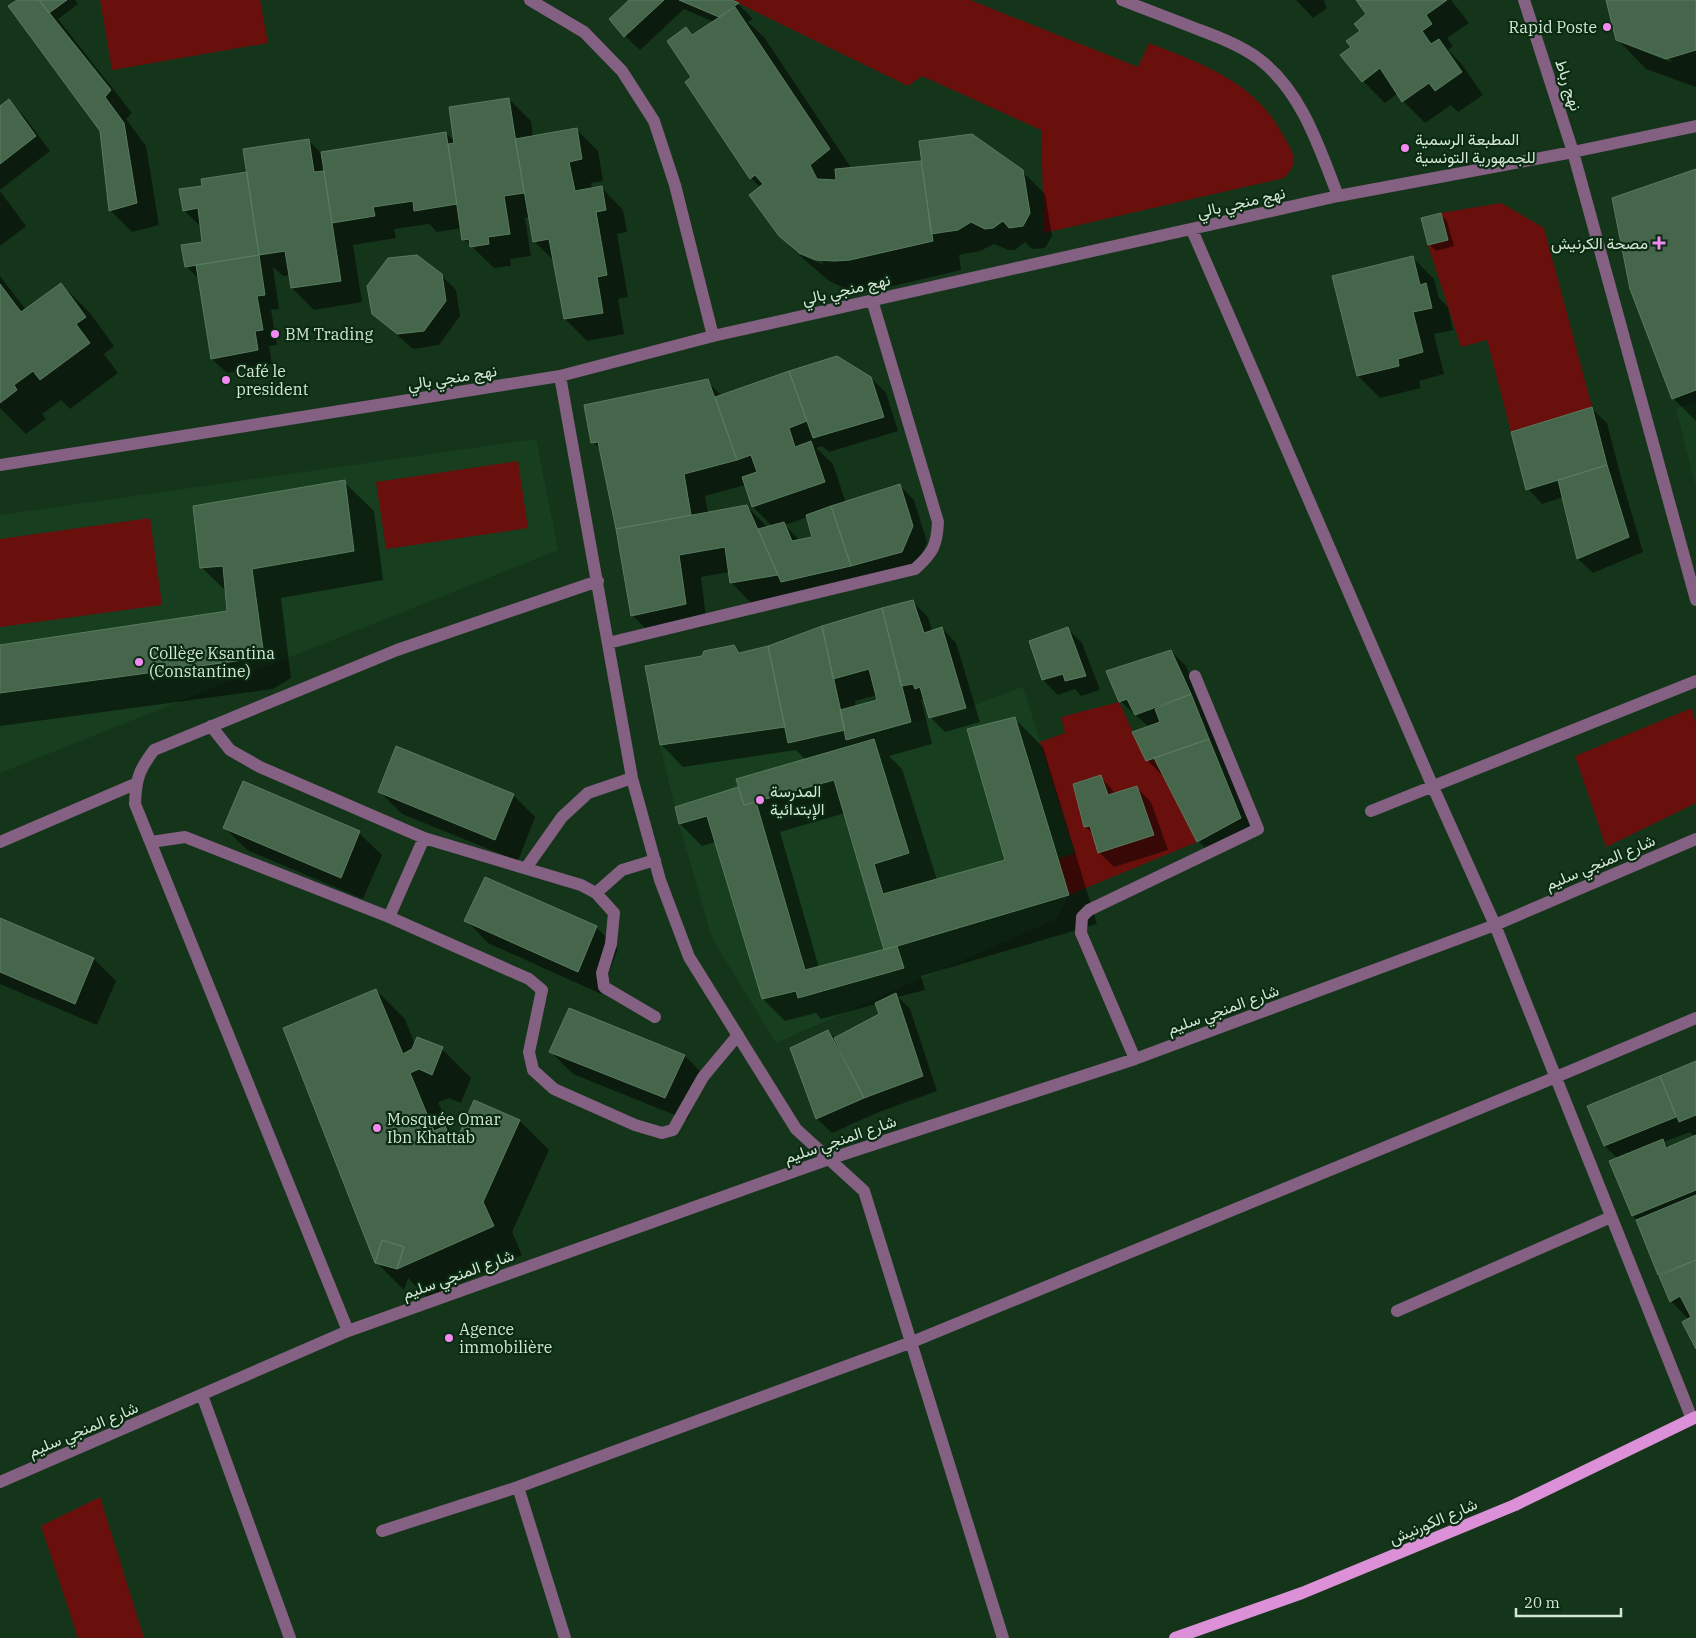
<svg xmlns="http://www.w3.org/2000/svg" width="1696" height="1638" font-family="'IBM Plex Serif',Vazirmatn,serif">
  <rect width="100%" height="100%" fill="#15351b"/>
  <path fill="#173e1f" d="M1696,401v86l-20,-78z
    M536,439l22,111 -558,223v-258z
    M1023,687l52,166 -17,6 11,36 -13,24 -280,124 -64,-105 -33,-114 -19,-79 125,-18 3,16 57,-13 2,10 119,-32z"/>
  <path fill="#69100d" d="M100,0h160l8,43 -156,27z
    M732,0h238l168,67 11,-24c55,22 106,38 135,94 10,18 16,24 0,41l-240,55 -3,-103 -119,-54 -14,10z
    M1501,203l43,25 48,179 -81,25 -24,-92 -26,7 -33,-102 20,-6 -7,-26z
    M518,461l10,67 -142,21 -10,-67z
    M150,518l12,87 -162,22v-88z
    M1119,702l27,59 8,-3 43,84 -128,53 -11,-36 17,-6 -35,-111 25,-9 -4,-16z
    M1692,708l4,17v78l-90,44 -31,-91z
    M100,1497l44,141h-66l-37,-112z"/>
  <path fill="#0007" fill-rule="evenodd" d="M19,0h56l3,4 -20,15 74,94 -6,6 20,27 13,79 -27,7 -22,-22 -9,-79z
    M630,0h99l9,4 15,15 -5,3 16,15 88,132 68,-7 4,4 98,5 23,23 7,42 -7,12 -13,1 -7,-7 -10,8h-7l-14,-6 -14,7 -21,4 2,15 -81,19h-34l-17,-8 -31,-27 24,10 1,-2 -25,-11v3l-18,-18 -19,-48 -10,-10 -64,-96 6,-5 -7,-49 7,8 21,-14 -30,-13 -44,41 -15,-14z
    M1296,0h30l-2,1 3,7 -14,10z
    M1357,0h94l18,23 -22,15 6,8 -5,4 13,13 22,32 -25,17 -7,-7 -26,18 -22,-22 -5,-8 -13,10 -22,-22 -11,-34 10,-16 5,-16z
    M1608,0h88v87l-50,-18 -29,-30zM1640,48l32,12 -1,2 -31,-12z
    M509,99l22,22 2,16 43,-8 22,22 5,30 -12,2 1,6 9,-2 22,23 4,22 -10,2 11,63 -10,2 6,35 -37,7 -22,-22 -10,-57 -21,-21 -4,-24 -5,1 6,38 -21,3 1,7 -17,2 -30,-29 -2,-11 -25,4 -8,-8 -35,5 2,9 -43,7 9,57 -48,8 -22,-22 -2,-13 -7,1 -10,-9 6,42 -8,1 6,35 -8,1 3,18 -45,9 -15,-14 -12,-79 -14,-14 18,-23 -3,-18h-2l-15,-15 20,-23 42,-14 62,-33 13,13 125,-20 10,10z
    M9,101l15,15 26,35 -50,39v-82z
    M1696,170v251l-23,-23z
    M0,191l26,35 -26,20z
    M1440,214l7,7 7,25 -18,5 -7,-7z
    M1412,257l22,22 5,19 9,9 5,23 -19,4 10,40 -25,7 2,7 -41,10 -22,-22z
    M441,275l15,15 4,26 -21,29 -26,4 -40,-35z
    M0,276l26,34 35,-26 29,29 24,33 -10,8 14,19 -48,36 -9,-9 -19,14 4,5 -20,15 -26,-26z
    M871,378l15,15 12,38 -69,21 -7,-6 -6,2 17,16 13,39 53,-18 15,15 13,42 -11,25 -163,38 -22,-23 -2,-10 -28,5 6,49 -53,11 -22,-22 -31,-165 -8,-8 114,-61 15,15zM745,485l8,22 19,19 -4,2 -21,-22 -39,7 -3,-17zM808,517l5,21 -14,2 -14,-15z
    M1592,409l15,14 15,58 21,71 -50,21 -15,-14 -15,-62 -21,7 -14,-15z
    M344,482l30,29 9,69 -102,18 10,80 -18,11 -273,37v-80l229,-34 -2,-20 -26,-25z
    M913,602l15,15 4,14 10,-3 14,15 24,79 -35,10 -15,-15 -5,-18h-4l11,45 -43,12 13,13 35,111 70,-20 7,-142 29,29 54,177 -176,52 4,14 -27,7 12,12 27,82 -58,21 -47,21 -15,-14 -25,-71 36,-17 8,8 44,-24 -4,-11 -55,15 -5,-6 -31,8 -22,-22 -47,-157 -14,4 -22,-22 -4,-16 64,-20 66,-28 -10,-10 -113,17 -22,-23 42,-86 31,-12 8,8zM877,695l2,6 -23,6 -1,-6zM845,813l40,138 -66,17 -39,-136z
    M1068,629l14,14 18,47 -19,6 -6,-7 -17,6 -15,-15 -12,-38z
    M1171,651l15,15 69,167 -42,23 -15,-15 -35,-67 -1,1 -15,-15 2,-33 -29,-26z
    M1100,776l16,18 20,-7 15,15 17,48 -54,17 -15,-15 -5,-17 -9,-9z
    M243,783l116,50 23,22 -19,44 -116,-49 -23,-23z
    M380,792l133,3 22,22 -17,44 -116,-47z
    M0,919l94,40 22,22 -19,44 -97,-41z
    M466,920l130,7 22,22 -17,45 -113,-51z
    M376,990l29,29 10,26 27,4 29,29 -10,25 -12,-5 -11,4 14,32 6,6 62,-19 29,29 -37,82 10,23 -95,43 -19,-20 -4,12 -28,-28z
    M570,1009l115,47 22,22 -20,42 -114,-46 -22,-22z
    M1696,1062v284l-7,-26 -18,-19 -34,-81 -4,-4 -22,-54 7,-3 -13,-13 -16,-39zM1690,1132l5,5 -25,11 -6,-6z"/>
  <path fill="#45664a" stroke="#597b5e" d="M17,0h22l72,90 -6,7 19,26 13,80 -28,8 -9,-80 -92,-125z
    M39,0h28l-18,13z
    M629,0h35l-40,37 -15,-18z
    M679,0h53l7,3 -20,14z
    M1356,0h91l-21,15 6,9 -10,7 9,13 8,-5 23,33 -27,19 -6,-8 -27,19 -22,-34 -18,14 -22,-27 11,-8 -5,-6 14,-10 -6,-7 12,-10z
    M1606,0h90v50l-30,9 -50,-19z
    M735,7l95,142 -20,16 7,14 19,1 -1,-11 86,-8 12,80 -83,19 -15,1 -19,-1 -17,-7 -20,-17 -30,-41 14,-11 -8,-9 -5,4 -65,-97 6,-5 -24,-36 19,-14 6,8z
    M509,98l15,95 -20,3 6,38 -22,3 1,7 -19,3 -1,-8 -7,1 -14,-96 6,-1 -5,-36z
    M9,99l27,37 -36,28v-58z
    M577,128l5,31 -13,3 6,29 27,-5 4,24 -10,2 11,63 -10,2 6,36 -39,6 -15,-80 -16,3 -18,-103z
    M446,132l11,72 -43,7 -1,-10 -40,6 2,9 -43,7 -11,-71z
    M972,134l51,36 7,43 -7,13 -14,2 -6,-7 -10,7 -8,1 -14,-7 -13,8 -27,4 -12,-93z
    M309,139l5,33 10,-1 17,110 -50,7 -6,-37 -26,4 -16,-106z
    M1696,169v221l-24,9 -42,-110 -18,-91z
    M247,172l12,83 -74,12 -4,-22 21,-3 -4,-34 -15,3 -4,-22 23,-3 -1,-7z
    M1441,213l7,27 -20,5 -7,-27z
    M259,255l6,40 -8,1 6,34 -8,1 3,19 -47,9 -15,-94z
    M417,255l25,19 4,27 -22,30 -27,3 -25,-20 -5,-28 21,-28z
    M1413,256l7,29 6,-2 6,25 -19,4 10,40 -25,7 1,7 -42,10 -25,-100z
    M61,283l25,34 -10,7 14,19 -50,37 -7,-9 -19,14 3,5 -17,13v-119l21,28z
    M837,356l34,21 13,40 -71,21 -24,-67z
    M789,371l18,50 -18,7 6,19 16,-6 14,41 -73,25 -10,-30 15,-5 -6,-17 -14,5 -22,-63z
    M708,379l29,81 -53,14 7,41 -75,14 -18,-87 -7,1 -7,-38z
    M1592,407l15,58 -81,25 -15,-58z
    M1607,465l22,72 -52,22 -19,-79z
    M345,480l9,71 -102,18 11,80 -19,11 -244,33v-48l227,-34 -4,-45 -23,2 -7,-62z
    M900,484l13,42 -11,26 -51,14 -20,-60z
    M747,505l31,70 -48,8 -5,-36 -46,8 7,49 -55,12 -15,-87z
    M831,506l20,60 -70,16 -23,-53 26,-7 8,19 20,-4 -6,-22z
    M913,600l11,33 18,-6 24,81 -37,10 -9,-31 -5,2 -2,-5 -12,2 -19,-78z
    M882,608l29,114 -65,18 -6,-30 37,-10 -8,-31 -36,10 -11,-53z
    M822,626l23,104 -57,13 -20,-97z
    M1068,627l18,49 -21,5 -2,-7 -21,6 -13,-39z
    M734,645l5,8 29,-7 17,81 -125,18 -15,-79 57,-10 2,-5z
    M1171,650l20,44 -56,21 -8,-16 -8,3 -13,-31z
    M1191,694l18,45 -63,22 -14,-29 28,-10 -5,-13z
    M1015,717l54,178 -185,55 -50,-170 -90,25 -8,-26 138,-40 35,114 -35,11 9,30 122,-34 -38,-131z
    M1209,739l32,79 -44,24 -43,-84z
    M396,746l118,48 -19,46 -117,-48z
    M1101,775l7,20 29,-9 17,49 -56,18 -8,-27 -6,1 -11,-43z
    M243,781l117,50 -19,47 -118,-50z
    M738,787l6,18 12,-3 49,168 92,-24 7,22 -106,30 -2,-7 -34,8 -55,-183 -28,8 -4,-17z
    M485,877l112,49 -19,46 -114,-51z
    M0,918l94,40 -19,46 -75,-32z
    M376,989l27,65 9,-5 5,-12 26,10 -11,28 -13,-6 -9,4 24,58 11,-5 10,18 19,-44 46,20 -37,82 11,24 -97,43 7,-22 -22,-7 -7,23 -92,-235z
    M896,993l27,83 -59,22 -30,-60 45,-24 -4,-11z
    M569,1008l116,47 -20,43 -116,-46z
    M828,1030l36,68 -48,21 -26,-71z
    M1696,1061v54l-17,7 -19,-46z
    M1660,1076l16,41 -72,29 -17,-40z
    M1696,1135v55l-64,26 -23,-55 54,-22 3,9z
    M1696,1195v65l-38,15 -22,-55z
    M382,1240l22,7 -7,22 -22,-6z
    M1696,1260v89l-14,-27 9,-5 -11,-21 -10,6 -11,-26z"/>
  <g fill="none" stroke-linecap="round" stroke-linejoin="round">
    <path stroke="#846082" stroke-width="12" d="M530,0l54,32 38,39 32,50 21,64 38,151
      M1122,0c25,10 50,19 75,29 21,8 43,16 62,30 43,33 60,88 79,137
      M1524,0l49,152 123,448
      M1192,230l241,557 62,138 197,494
      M560,376l72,402 28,102 29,77 107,172 68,62 139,447
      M0,465l560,-89 153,-40 625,-140 235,-44 123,-26
      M608,643l307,-74c18,-16 22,-24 23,-47l-66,-222
      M211,726l19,24 30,17 164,71 -35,79
      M1371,811l325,-130
      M424,838l157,47 15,8 18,20 -3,31 -9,29 2,14 51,30
      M0,842l135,-58
      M151,842l34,-5 204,80 140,62 13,11 -13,62 4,18 21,19 81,36 27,8 11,-3 30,-53 35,-42
      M526,868l36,-51 26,-24 44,-15
      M596,893l26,-23 33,-10
      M1135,1059l-54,-126 1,-16 7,-7 169,-81 -63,-153
      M1397,1311l214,-94
      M348,1331l-213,-527c1,-26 4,-34 19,-54l243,-100 201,-69
      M202,1395l88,243
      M0,1482l348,-151 481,-172 306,-100 360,-134 201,-86
      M518,1487l47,151
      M382,1531l136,-44 394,-145 644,-265 140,-59"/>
    <path stroke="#db90d8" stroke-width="12" d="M1175,1638l127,-45 213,-88 181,-88"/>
  </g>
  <g fill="#f489f1" stroke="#0a2b12" stroke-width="2">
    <circle cx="1607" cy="27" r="5"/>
    <circle cx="1405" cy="148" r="5"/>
    <path d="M1656.5 235.5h5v5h5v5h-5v5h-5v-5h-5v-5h5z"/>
    <circle cx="275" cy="334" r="5"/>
    <circle cx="226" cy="380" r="5"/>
    <circle cx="139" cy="662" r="5"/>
    <circle cx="760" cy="800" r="5"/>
    <circle cx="377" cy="1128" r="5"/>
    <circle cx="449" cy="1338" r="5"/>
  </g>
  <g text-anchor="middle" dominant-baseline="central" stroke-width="4.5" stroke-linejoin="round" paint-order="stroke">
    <g font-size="16" fill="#d4e6d6" stroke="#0a2b12" text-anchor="start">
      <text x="1597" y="27" text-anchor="end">Rapid Poste</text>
      <text x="1415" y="139">المطبعة الرسمية<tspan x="1415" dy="18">للجمهورية التونسية</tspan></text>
      <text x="1648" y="243" text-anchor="end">مصحة الكرنيش</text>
      <text x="285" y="334">BM Trading</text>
      <text x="236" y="371">Café le<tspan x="236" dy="18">president</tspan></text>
      <text x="149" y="653">Collège Ksantina<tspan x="149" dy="18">(Constantine)</tspan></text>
      <text x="770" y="791">المدرسة<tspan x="770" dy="18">الإبتدائية</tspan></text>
      <text x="387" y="1119">Mosquée Omar<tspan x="387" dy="18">Ibn Khattab</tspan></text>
      <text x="459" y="1329">Agence<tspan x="459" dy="18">immobilière</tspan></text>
    </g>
    <g font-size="16" fill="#d4e6d6" stroke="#0a2b12">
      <text transform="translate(1569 85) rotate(72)">نهج رباط</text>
      <text transform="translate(1241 202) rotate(-13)">نهج منجي بالي</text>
      <text transform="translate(846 289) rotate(-13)">نهج منجي بالي</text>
      <text transform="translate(452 377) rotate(-9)">نهج منجي بالي</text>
      <text transform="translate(1600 862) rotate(-23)">شارع المنجي سليم</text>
      <text transform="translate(1223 1009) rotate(-20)">شارع المنجي سليم</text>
      <text transform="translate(840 1139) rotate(-19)">شارع المنجي سليم</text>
      <text transform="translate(458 1274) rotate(-20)">شارع المنجي سليم</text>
      <text transform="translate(83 1429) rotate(-23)">شارع المنجي سليم</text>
      <text transform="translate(1433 1521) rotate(-23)">شارع الكورنيش</text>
    </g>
  </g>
  <path d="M1516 1608v8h105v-8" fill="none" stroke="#d4e6d6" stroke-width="2.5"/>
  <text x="1524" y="1608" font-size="15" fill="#d4e6d6" stroke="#0a2b12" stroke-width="4" paint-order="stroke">20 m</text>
</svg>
